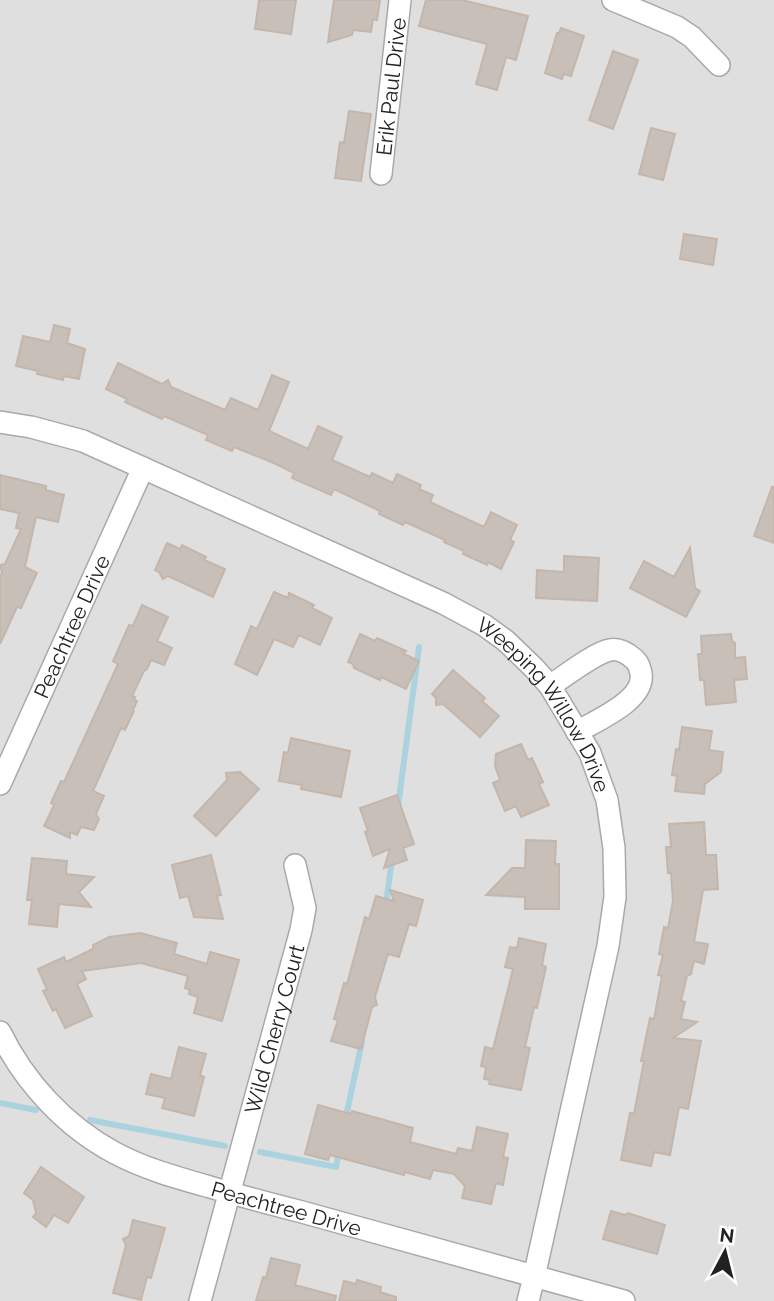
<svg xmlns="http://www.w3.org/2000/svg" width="774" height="1301" font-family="Raleway,sans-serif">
  <rect width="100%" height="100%" fill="#f2efe9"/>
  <path fill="#e0dfdf" d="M0,0h774v1301h-774z"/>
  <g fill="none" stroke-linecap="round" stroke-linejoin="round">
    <path stroke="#aad3df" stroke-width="6" d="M398,807l21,-160
      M386,904l6,-45
      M0,1103l36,7
      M90,1120l135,26
      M345,1121l17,-79
      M260,1152l76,15 3,-15"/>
  </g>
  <path fill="#c7bfb8" stroke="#c4b6ab" stroke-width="2" d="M259,0h37l-5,34 -36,-5z
    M334,0h46l-3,20 -4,-1 -2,13 -18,-2 -1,5 -24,7z
    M426,0h36l66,16 -12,44 -10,-3 -9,33 -21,-6 11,-40 -68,-18z
    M561,28l23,8 -13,40 -7,-2 -2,5 -17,-6 12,-40h2z
    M613,51l25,9 -25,69 -24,-9z
    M349,111l22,3 -10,67 -26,-3 5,-36 4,1z
    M651,128l24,6 -12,46 -24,-6z
    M684,234l33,5 -4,26 -33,-6z
    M54,325l16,4 -3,14 18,6 -6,30 -15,-3 -1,4 -26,-6 1,-3 -22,-5 7,-30 27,6z
    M118,363l44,21 6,-4 3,7 54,23 6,-12 27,12 14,-35 17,7 -20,49 39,18 10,-23 24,11 -10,23 38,17 2,-4 21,10 4,-9 24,11 -2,4 14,6 -3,7 54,25 7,-15 26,13 -7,15 4,2 -13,27 -13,-7 -1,3 -24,-11 1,-3 -20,-9 1,-2 -40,-18 -2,3 -24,-11 1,-3 -46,-22 -3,6 -39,-17 2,-5 -20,-10 -40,-16 -2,4 -26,-11 2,-5 -44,-19 -2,3 -37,-17 2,-3 -21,-10z
    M0,475l46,11v4l18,5 -6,27 -22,-5 -11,50 12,6 -16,35 -4,-1 -17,37v-67l2,-5 -2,-7 5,-1 16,-35 -5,-1 3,-15 -19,-4z
    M772,487h2v56l-20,-7z
    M167,543l13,6 2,-4 24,12 -2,3 21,9 -12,28 -45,-21 -5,3 -4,-7 -4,-2z
    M690,548l5,40 5,3 -14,26 -56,-29 14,-27 30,16z
    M564,556l35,2 -2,43 -61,-3 1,-28 27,2z
    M274,592l14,6 1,-5 25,12 -2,3 20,10 -12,27 -21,-10 -6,12 -19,-8 -17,36 -22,-11 16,-38 6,3z
    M142,605l26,12 -11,24 15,7 -8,17 -13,-5 -4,9 -3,2 -12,25 3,1 -1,3 3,1 -4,9 1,1 -9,19 -4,-2 -28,63 11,5 -8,18 3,5 -5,11 -13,-3 -4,8 -7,-3v6l-26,-12 10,-21 -3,-2 10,-22 3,1 54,-118 -5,-3 16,-36 4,1z
    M360,634l15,7 2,-3 29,13 -2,3 15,7 -13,28 -25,-12 -1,3 -26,-12 -1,-4 -5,-2z
    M731,634l1,7 3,2v15l10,-1 2,22 -13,1 2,22 -30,3 -2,-25h-4l-2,-26h4l-1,-18z
    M453,670l32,28 -3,3 17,15 -19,21 -37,-33 -7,1v-7l-4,-4z
    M682,727l30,4 -3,19 14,2 -2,20 -16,12 -1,10 -29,-3 2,-15 -5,-1 4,-26 3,1z
    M291,738l59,13 -9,46 -40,-8 1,-4 -23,-4 5,-29 4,1z
    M521,744l7,16 4,-2 11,24 -4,2 10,21 -28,12 -5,-11 -11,5 -12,-28 7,-3 -5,-14 1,-12z
    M240,772l19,17 -43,47 -22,-20 33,-36 -1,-7z
    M397,795l17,49 -11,4 4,12 -23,8 6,-19 -17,7 -8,-24 3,-1 -8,-23z
    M704,822l2,33h10l2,34 -15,1 -9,52 14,2 -4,20 -10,-3 -3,13 -4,2 -6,25 4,1 -4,17 16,3 -24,16 28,3 -13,68 -9,-2 -9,48 -16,-3 -3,14 -30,-6 9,-47 4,1 10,-53h-3l9,-43 4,1 8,-43 -4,-1 5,-20 -4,-1 5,-27 4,1 5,-27 -2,-28h-3l-2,-26h5l-2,-23z
    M526,840l30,1 -1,23h4v45h-34v-12l-39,-2 26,-27h13z
    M211,855l10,40 -4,1 6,23 -29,-2 -6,-21 -8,2 -8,-33z
    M32,858l35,3 -1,13 28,3 -15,15 12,15 -32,-3 -2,23 -28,-3 3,-24h-5z
    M390,890l33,10 -7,26 -7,-2 -10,33 -11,-3 -13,43 2,8 -5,2 -11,42 -30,-8 7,-21 -4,-1 10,-36 3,1 18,-67 4,2 7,-23 18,5z
    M140,933l37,10 -3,11 33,10 3,-12 29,8 -17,61 -28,-8 4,-16 -9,-3 1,-4 -5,-2 3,-12 -47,-13 -59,8 4,8 -9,5 15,32 -27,12 -9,-19 -3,2 -10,-20 4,-2 -9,-20 26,-12 2,5 27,-13v-4l16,-8z
    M519,938l27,6 -4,21 4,2 -9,41 -3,-1 -9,40 5,1 -9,42 -32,-6 1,-4 -6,-1 2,-12 -5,-1 4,-19 8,2 20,-80 -8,-2 5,-20 7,1z
    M179,1047l27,7 -6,21 4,2 -10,39 -32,-8 3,-10 -19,-4 5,-20 20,5z
    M318,1105l33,9 1,-3 61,17 -3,14 46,12 2,-6 14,3 5,-24 31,7 -5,23 5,1 -5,27 -7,-2 -5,21 -29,-6 3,-12 -11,-12 -21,-4 -3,9 -25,-7 -1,3 -74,-20 -2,5 -23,-6z
    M41,1167l43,30 -16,26 -14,-8 -8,12 -13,-10 3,-4 -3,-13 -9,-7z
    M611,1211l14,4 3,-2 37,12 -8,29 -54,-15z
    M133,1220l32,8 -14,50 -4,-1 -6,23 -28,-7 13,-48 -3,-6 6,-3z
    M271,1258l29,7 -5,20 41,11 -1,5h-79l7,-24 3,1z
    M357,1280l24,7 -1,5 16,5v4h-57l5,-20 12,3z"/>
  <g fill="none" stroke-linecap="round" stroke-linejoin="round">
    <defs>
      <g id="street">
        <path d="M613,0l64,27 15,10 27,28"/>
        <path id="s1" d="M381,174l19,-174"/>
        <path id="s2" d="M0,422l31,5 52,14 360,162 41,22 22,16 28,27 16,18 40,67 17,47 7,48 1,49 -7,49 -74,331 -6,24"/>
        <path d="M550,686c12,-8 46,-34 60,-36 9,-2 17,3 24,9 5,5 5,7 7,14 5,27 -44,47 -64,59"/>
        <path id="s3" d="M0,784l143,-316"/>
        <path id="s4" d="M0,1032c24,50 66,95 115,121 30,16 63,25 95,34 30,9 61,17 92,25 107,30 214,60 322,89"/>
        <path id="s5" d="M200,1301l101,-371 4,-22 -10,-43"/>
      </g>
    </defs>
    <use href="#street" stroke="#a9a9a9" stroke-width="24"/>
    <use href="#street" stroke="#fff" stroke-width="21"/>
  </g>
  <g text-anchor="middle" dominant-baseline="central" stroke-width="5" stroke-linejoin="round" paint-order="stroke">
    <g font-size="21" fill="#222" stroke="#fff">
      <text stroke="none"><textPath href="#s1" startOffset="88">Erik Paul Drive</textPath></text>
      <text stroke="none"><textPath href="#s3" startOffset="173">Peachtree Drive</textPath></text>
      <text stroke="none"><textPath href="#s2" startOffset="628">Weeping Willow Drive</textPath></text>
      <text stroke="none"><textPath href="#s5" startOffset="282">Wild Cherry Court</textPath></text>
      <text stroke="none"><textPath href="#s4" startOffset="350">Peachtree Drive</textPath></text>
    </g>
  </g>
  <g transform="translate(725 1252) rotate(7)" stroke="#ffffff" stroke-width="5" paint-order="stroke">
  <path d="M0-5L12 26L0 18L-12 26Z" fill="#222222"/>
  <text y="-10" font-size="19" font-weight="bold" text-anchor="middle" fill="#222222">N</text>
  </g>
</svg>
